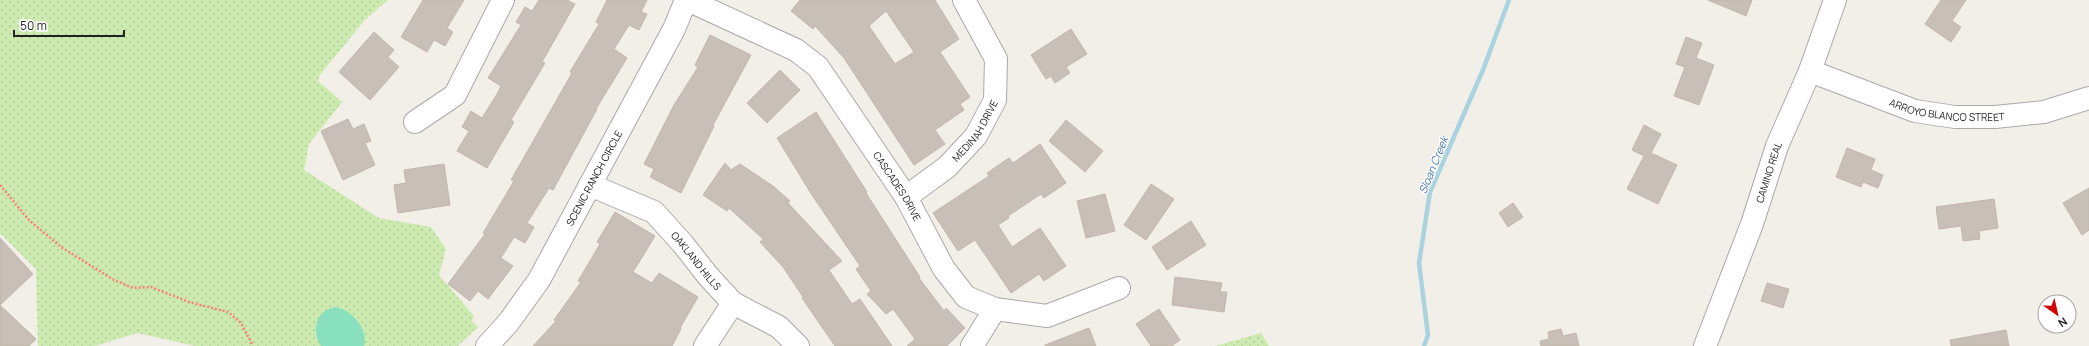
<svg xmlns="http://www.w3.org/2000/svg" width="2089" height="346" font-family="Manrope,sans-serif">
  <defs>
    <pattern id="grass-dots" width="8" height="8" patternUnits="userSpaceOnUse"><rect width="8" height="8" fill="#cdebb0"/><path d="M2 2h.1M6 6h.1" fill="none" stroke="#b0c997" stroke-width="1.8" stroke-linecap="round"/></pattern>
  </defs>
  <rect width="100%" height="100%" fill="#f2efe9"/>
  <path fill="url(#grass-dots)" d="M0,0h388l-24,21 -44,54 -2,6 24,21 -33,42 -5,26 75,48 52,9 15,22 -7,26 35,41 -2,5 6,6 -20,19h-263l-58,-13 -42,13h-57l-2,-77 -36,-36z
    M1261,333l8,13h-54z"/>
  <path fill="#88e0be" d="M335,307c16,2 34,22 29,39h-43c-10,-16 -5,-35 14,-39z"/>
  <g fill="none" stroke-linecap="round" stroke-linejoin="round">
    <path stroke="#aad3df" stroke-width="4.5" d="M1424,346l4,-11 -9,-72 11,-71 53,-122 26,-70"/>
  </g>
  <path fill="#c7bfb8" stroke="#c4b6ab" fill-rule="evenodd" d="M423,0h41l-17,28 6,4 -8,14 -11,-6 -7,12 -26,-15z
    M539,0h28l8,4 -33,58 3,1 -34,57 3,2 -27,46 -30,-17 12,-20 -7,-4 9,-16 11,7 15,-24 4,-8 -13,-8 33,-53 -5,-3 9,-15 7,4z
    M607,0h40l-6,12 6,2 -8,16 -10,-5 -15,24 13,9 -31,51h1l-44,81 -4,-2 -22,35 7,4 -9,16 -11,-6 -13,21 12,8 -25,33 -10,-8 -8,10 -22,-17 37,-50 -2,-1 31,-52 -3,-1 61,-107 -2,-1 29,-48 -3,-2z
    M800,0h135l24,39 -19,13 30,45 -10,7 4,6 -29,20 10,14 -31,21 -70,-107 -29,-32 -2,3 -22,-18zM886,11l28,41 -19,12 -26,-38z
    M1708,0h44l-6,16z
    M1941,0h25l-14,21 9,6 -10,15 -26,-18z
    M1071,29l16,25 -21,13 4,6 -15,10 -4,-7 -5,3 -15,-24z
    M374,32l20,18 -6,7 11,10 -29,33 -31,-28z
    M710,35l41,20 -38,70 1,1 -33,67 -31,-16 4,-8 -10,-5 30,-59 24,-38 -3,-2z
    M1686,37l16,6 -6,15 18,7 -15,40 -25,-9 11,-29 -9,-3z
    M780,70l20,20 -33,33 -20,-20z
    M816,112l51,80 -1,1 54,84 -1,1 25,33 2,-3 19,20 -18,18h-40l8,-7 -22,-30 -7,5 -19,-20 4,-3 -15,-22 4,-3 -48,-71 -35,-57z
    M348,119l5,10 11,-5 7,17 -6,2 10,22 -32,15 -22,-49z
    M1066,120l37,31 -18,21 -36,-31z
    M1644,125l17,9 -10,19 26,12 -19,39 -31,-15 17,-33 -12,-6z
    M1040,144l26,39 -22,15 -3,-4 -33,22 1,2 -11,7 14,22 28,-19 26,38 -22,15 -5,-7 -28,19 -36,-53 -17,11 -25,-38 56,-37 -2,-3 22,-15 4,5z
    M1847,148l28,11 -4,11 12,5 -5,13 -15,-6 -2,5 -25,-10z
    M725,163l6,7 9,-6 33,22 17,15 -2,2 54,58 -13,9 23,34 8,-5 32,47h-57l-33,-48 1,-1 -20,-30 -23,-25 3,-3 -34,-31 -2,3 -24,-16z
    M444,164l6,41 -52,8 -4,-28 12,-2 -2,-13z
    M1151,184l23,15 -28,41 -22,-15z
    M2089,188v42l-7,5 -19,-32z
    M1105,194l10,37 -29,7 -9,-37z
    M1994,199l4,29 -19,3 1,8 -17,2 -2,-15 -22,3 -3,-22z
    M1513,203l10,14 -15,10 -9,-14z
    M615,212l40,24 -22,36 19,11 7,-10 39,24 -18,31 1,1 -9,17h-139l23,-25 -2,-1 27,-38 -3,-1 22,-37 -3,-2z
    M1191,221l15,24 -39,25 -15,-23z
    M0,238l33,36 -33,31 36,34 -7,7h-29z
    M1175,277l47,6 -2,9h7l-3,20 -52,-7z
    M1767,283l22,6 -6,19 -22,-7z
    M1159,309l21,31 -8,6h-21l-15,-22z
    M1089,328l7,18h-51v-1z
    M1561,329l2,7 13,-3 3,13h-38l-1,-5 9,-2 -1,-7z
    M2006,330l3,16h-58l-1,-6z"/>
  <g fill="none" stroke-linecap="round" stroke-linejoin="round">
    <defs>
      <g id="minor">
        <path id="s1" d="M688,0l108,50 22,17 88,130 38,72 22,28 29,12 52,7 72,-28"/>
        <path id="s2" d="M1810,71l105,40 40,6h40l49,-5 45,-14"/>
        <path d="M415,122l40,-27 48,-95"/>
        <path id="s3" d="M590,185l64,27 29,32 25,32 25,27 46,24 19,19"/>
        <path id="s4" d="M906,197l41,-30 29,-31 19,-36 1,-41 -32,-59"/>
        <path id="s5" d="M487,346l21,-23 31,-43 135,-251 12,-29"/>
        <path d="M705,346l28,-43"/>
        <path d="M972,346l23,-37"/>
        <path id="s6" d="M1705,346l47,-122 25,-78 33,-75 25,-71"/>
      </g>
    </defs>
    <use href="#minor" stroke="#a9a9a9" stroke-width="24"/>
    <path stroke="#fa8072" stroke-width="2.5" stroke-dasharray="2 2" stroke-linecap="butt" d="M0,185l29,35 32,27 53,33 19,8 18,-1 38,15 39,10 13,11 10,19 1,4"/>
    <use href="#minor" stroke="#fff" stroke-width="22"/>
  </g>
  <g text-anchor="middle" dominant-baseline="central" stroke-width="3" stroke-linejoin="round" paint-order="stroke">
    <g font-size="10" fill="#222" stroke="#fff">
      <text stroke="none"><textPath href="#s2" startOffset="144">ARROYO BLANCO STREET</textPath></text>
      <text stroke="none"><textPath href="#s4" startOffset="97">MEDINAH DRIVE</textPath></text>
      <text stroke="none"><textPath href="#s6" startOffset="185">CAMINO REAL</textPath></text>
      <text stroke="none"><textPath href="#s5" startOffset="200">SCENIC RANCH CIRCLE</textPath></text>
      <text stroke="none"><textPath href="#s1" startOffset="290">CASCADES DRIVE</textPath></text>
      <text stroke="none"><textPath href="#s3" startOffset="134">OAKLAND HILLS</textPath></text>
    </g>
    <g font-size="11" font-style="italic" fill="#4a7aab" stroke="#fff">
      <text transform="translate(1433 165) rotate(-68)">Sloan Creek</text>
    </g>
  </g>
  <g transform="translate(2057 314) rotate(146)"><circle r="19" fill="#ffffff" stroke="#a7a7a7"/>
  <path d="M0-3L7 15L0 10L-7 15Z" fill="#d40000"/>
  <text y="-6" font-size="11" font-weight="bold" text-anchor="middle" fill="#222222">N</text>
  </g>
  <path d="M14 30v6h110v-6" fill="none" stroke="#222222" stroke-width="2"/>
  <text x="20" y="30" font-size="12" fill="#222222" stroke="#ffffff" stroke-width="3" paint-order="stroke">50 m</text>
</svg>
